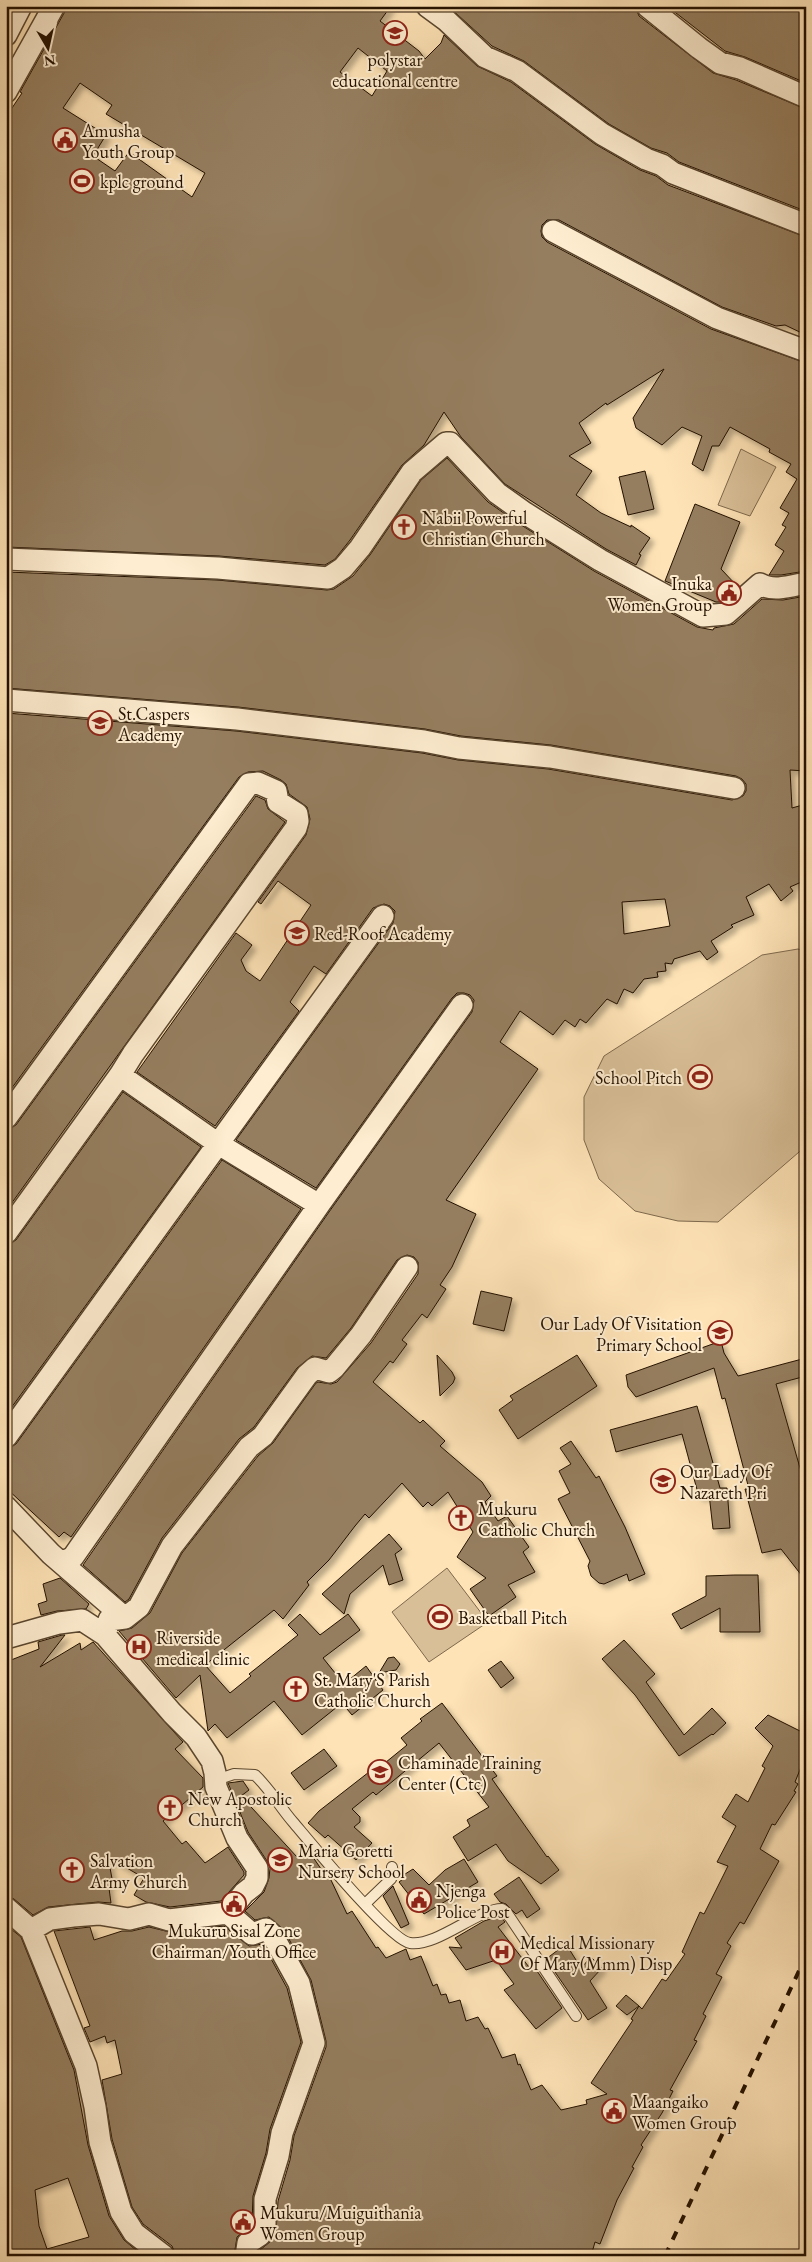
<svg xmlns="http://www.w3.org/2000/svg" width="812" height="2262" font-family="'EB Garamond',serif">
  <defs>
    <filter id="shadow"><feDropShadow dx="4.5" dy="4.5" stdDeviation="2.5" flood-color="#0004"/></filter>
  </defs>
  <rect width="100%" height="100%" fill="#fee3b6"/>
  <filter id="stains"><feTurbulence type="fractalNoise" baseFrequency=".004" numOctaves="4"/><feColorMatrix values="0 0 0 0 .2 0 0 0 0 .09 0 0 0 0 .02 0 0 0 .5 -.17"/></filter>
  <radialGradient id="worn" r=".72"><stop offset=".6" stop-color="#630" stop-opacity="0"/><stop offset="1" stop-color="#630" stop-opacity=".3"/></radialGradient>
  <path fill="#d9bf97" stroke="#7e684c" d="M741,449l35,18 -26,49 -32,-11z
    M798,949l8,2v195l-88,76 -40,-1 -43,-10 -36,-32 -15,-39v-43l20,-41 158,-101z
    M447,1568l41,54 -59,40 -37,-50z"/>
  <path fill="#957e5f" stroke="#241100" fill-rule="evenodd" filter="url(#shadow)" d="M68,6h323l-11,15 39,30 6,8 16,-16 3,-8 33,31 34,16 84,62 45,26 16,6 12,9 138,52v98l-21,-10 -9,1 -54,-19 -163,-87h-12l-5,5 -1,6 1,6 5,5 164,87 95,34v208l-25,4h-12l15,-24 -9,-6 11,-18 -4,-2 7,-12 -9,-5 17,-29 -11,-7 5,-8 -22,-12 1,-3 -40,-22 -11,19h-7l-9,25 -11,-7 10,-28 -20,-9 -20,18 -26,-17 -3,-10 31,-49 -57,36 -1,-2 -27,20 12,20 -22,13 23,15 -16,24 25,18 30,14v-2l19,13 -11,16 2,1 -5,10 -30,-16 -101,-65 -44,-47 -17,-25 -20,33 -22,20 -52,75 -15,19 -10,6 -106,-9 -213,-9v-430l16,-24 -2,-1zM358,48l29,23 -15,25 -32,-24zM80,83l32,22 -6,9 99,59 -13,24 -63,-45 -14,19 -22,-15 13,-21 -43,-27z
    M448,6h187l4,10 74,57 23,7 70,29v93l-6,7 -121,-47 -12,-9 -16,-5 -42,-24 -85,-63 -32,-15z
    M667,6h139v77l-61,-26 -20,-6z
    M447,458l41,44 30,21 76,48 103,56 16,3 1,-2 20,-4 28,-25 21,1 23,-4v175l-16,-1 2,38 14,-4v76l-16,7 3,4 -12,10 -12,-17 -23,13 8,18 -23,10 2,2 -22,14 7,11 -11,8 -7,-9 -26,8 -2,5 -7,-1 1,8 -9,1 1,5 -14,2 -11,14 -9,-4 -7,15 -10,-5 -21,24 -6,-4 -5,8 -10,-7 -12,15 -33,-24 -20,31 38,27 -92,131 30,14 -24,53 -12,18 6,4 -19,29 -5,-4 -20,26 5,4 -14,19 -3,-2 -17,21 47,41 3,-3 22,21 -5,5 42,36 9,14 -6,6 13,19 9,-5 22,31 -6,5 12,20 -27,13 8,12 -27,19 -19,-27 16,-11 -29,-21 16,-25 -25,-40 -16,14 -4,-4 -5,5 -21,-24 -33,35 -4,-4 -10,12 -26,34 -22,22 2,3 -26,34 -9,-9 -69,55 25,28 21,-17 -2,-2 49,-39 -10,-10 12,-11 20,21 28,-21 12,16 -37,28 21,26 22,-18 17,24 -31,25 -10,-12 -40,32 -28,-34 -47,37 -12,-14 -7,7 -8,-56 -24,23 -57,-67 13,-3 18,-15 32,-60 76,-97 15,-13 43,-60 2,-1 13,2 6,-2 34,-39 47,-69v-12l-4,-5 -7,-2 -10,5 -46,68 -25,30 -14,-2 -15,12 -43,59 -15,12 -77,99 -33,61 -4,3 -42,-37 246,-353 143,-200 2,-12 -4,-5 -6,-2h-7l-5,5 -136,190 -80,-48 157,-217 2,-12 -5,-5 -6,-2 -11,4 -47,66 -12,-8 -24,36 9,9 -84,115 -78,-54 99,-139 16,12 -11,15 5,11 14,10 51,-76 -33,-24 -17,23 -3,-2 48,-67 4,-16 -3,-12 -18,-13 -3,-10 -5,-4 -18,-9 -15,1 -9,5 -233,319v-383l230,18 186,22 36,7 90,9 184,31 11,-4 3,-5v-7l-4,-5 -6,-3 -185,-31 -90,-9 -36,-7 -187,-22 -232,-19v-116l211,8 110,10 7,-1 19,-13 17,-21 51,-75zM665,899l5,27 -46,8 -2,-32z
    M645,471l9,38 -26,6 -9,-38z
    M695,504l45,18 -19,47 17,18 -17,15h-5l-51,-21z
    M256,796l9,4 3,9 17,13 -279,389v-81l10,-5z
    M123,1092l78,55 -195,268v-170l10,-5z
    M222,1160l79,49 -230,328 -7,-5 -5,5 -53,-49v-39l10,-5z
    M481,1291l31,7 -8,33 -31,-7z
    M721,1341l3,12 14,23 68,-18v18l-30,8 30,105v92l-25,-32 -19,4 -17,-64h4l-24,-91 -3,1 -8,-31 -78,29 -8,-10 -2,-12z
    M437,1355l15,17 3,6 -2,5 -13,13z
    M577,1355l20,31 -79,53 -19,-29 14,-10 -3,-4z
    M697,1406l23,82h7l3,40 -17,1 -4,-35 -10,3 -17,-63 -66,18 -6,-22z
    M571,1441l25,37 3,-2 26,51 20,47 -16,7 -2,-7 -23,10 -5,-1 -8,-7 -3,-10 2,-5 -32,-62 12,-6 -11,-22 12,-7 -11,-16z
    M389,1534l13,15 -7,5 8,26 -14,5 -6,-20 -33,29 -6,20 -22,-20z
    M735,1575h23l2,57h-40v-24l-39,21 -9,-15 34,-18v-20z
    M60,1578l29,26 -3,5 -29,2 -16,4 -3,-11 9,-3 -4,-17z
    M62,1635h3l-25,32 40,-24 1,7 12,-8 90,100 -8,7 28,29v9l-40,34 19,23 4,-3 19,22 23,-16 16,25v3l-23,26 -51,6 -24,-5 -12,-7 10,-17 -36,-21 5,27 -5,-3 3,22 -13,-1 -50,5 -15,8 -19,-16 -8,-3v-234l33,-13 -1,-7z
    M624,1640l31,34 -9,8 38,53 28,-27 14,15 -13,12 -1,-1 -33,22 -44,-61 -33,-36z
    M394,1657l6,7 -4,6 -17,3 9,-15z
    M501,1661l13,17 -13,10 -13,-18z
    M442,1703l55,73 -5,3 55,78 1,-1 11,14 -18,14 -33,-23 -12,-17 -28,17 -15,-24 17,-11 -3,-6 22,-13 -50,-64 -63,52 -3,-3 -21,17 8,8v5l-6,5 18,16 -16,17 -28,-25 -3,3 -17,-15 11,-12 59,-46 2,2 27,-22 -6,-7 21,-17 -2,-2z
    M768,1715l38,19v21l-11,27 3,2 -4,7 2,1 -21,33 -3,-1 -12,25 19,12 -35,63 -4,-2 -13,21 4,3 -15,28 6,3 -19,37 3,2 -12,24 3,1 -27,49 3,1 -11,22 -21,32 2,2 -11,20 2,1 -17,32 -17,44 -5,-2 -4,14h-332l1,-6 11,-9 5,-9 2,-31 12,-41 4,-24 32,-89v-6l-15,-61 -27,-50 -15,-13 -14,3 -10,-9 19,-19 5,-14 1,-10 -3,-7 -19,-29 -20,-49 15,-2 6,9 -8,6 56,61 11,-7 20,29 2,-1 17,36 5,-3 24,37 2,-1 8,11 20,-9 4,11 11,-4 12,30 4,-2 4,11 5,-1 3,9 11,-3 6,21 12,-4 7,12 3,-1 14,30 13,-4 3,11 2,-1 11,26 11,-5 19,25 26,-6 -1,-4 21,-6 -16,-11 42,-63 -2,-1 8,-13 3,3 20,-30 4,2 19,-27 -3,-2 18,-40 4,2 24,-48 -11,-4 19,-36 -14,-9 14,-23 12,8 17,-34 -3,-2 11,-20 -18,-18z
    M324,1749l13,17 -33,24 -13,-17z
    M464,1859l14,23 -54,32 -25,-32 4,-3 -1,-3 11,-7 16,16 16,-15z
    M519,1877l21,32 -13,9 -5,-8 -6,4 -10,-10 -6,-2 -6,-8z
    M393,1886l16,38 -8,4 -18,-32z
    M500,1916l5,6 -7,5 34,44 3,-3 27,40 -26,21 -32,-39 10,-6 -18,-24 -30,10 -17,-23 13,1 -7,-10 29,-17z
    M6,1925l15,12 53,133 14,75 21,71 15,24 19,16h-137zM68,2178l21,59 -42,12 -8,-23 -4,-36z
    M224,1926l25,20 14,-2 24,44 14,54 -31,87 -4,24 -13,43 -1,27 -15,14 -3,19h-58l-4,-10 -29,-22 -11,-17 -20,-68 -10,-59 20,-6 -7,-34 -8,3 -2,-7 -15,6 -6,-14 6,-2 -36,-95 36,-4 4,13 28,-9h10l17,-4 21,5z
    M566,1944l15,24 10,-11 11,11 -12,13 17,27 -19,12 -42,-61z
    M626,1995l13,11 -12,9 -11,-9z"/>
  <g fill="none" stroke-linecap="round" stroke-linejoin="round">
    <defs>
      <path id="lane" d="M216,1780l18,-6 21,1c15,14 25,32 38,47 17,20 98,119 117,121 27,4 67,-34 92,-34l5,4 69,103
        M365,1904l26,-25 2,-5 -1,-7"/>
      <path id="street" d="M427,6l19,14 39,37 32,14 85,63 44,25 16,6 11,8 133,52
        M647,6l52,42 21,15 20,5 66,29
        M6,35l15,-29
        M6,92l48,-86
        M553,231l164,87 89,33
        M6,559l212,9 110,10 15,-10 17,-20 52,-76 34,-29h4l47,50 28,20 75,47 103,56 23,-2 34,-30c13,8 31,2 46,-1
        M6,700l231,19 187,22 35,7 91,9 184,31
        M6,1118l243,-334 9,-1 18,8 2,11 19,12 1,7 -2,7 -163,226 -13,21 -114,158
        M319,1205l143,-200
        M6,1437l377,-521
        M6,1507l45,47 74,64
        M62,1563l11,-6 246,-352 -102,-62 -97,-68
        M105,1635l4,-15 16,-2 14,-11 33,-61 77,-99 14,-11 44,-61 8,-7 14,4 5,-4 27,-33 46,-68
        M6,1638l53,-15 23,-3 23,15 67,78 24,24 16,24 3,12 1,14 21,51 20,30v10l-4,8 -9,7 -16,20 -59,7 -20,-6 -20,5 -30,-5 -26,2 -23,3 -19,11
        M6,1908l25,22 55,136 9,41 5,35 21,70 13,21 30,23
        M228,1913l24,21 14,-5 7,7 26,47 15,60 -32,90 -4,23 -13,43v27l-5,9 -12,8 -2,13"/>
    </defs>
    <use href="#lane" stroke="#5a462e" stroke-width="12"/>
    <use href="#street" stroke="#5a462e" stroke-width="24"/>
    <use href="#lane" stroke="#feedd0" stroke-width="10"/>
    <use href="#street" stroke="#feedd0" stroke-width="21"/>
    <path stroke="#241100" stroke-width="4" stroke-dasharray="9 9" stroke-linecap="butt" d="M665,2256l141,-300"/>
  </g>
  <defs>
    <symbol id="school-ring" viewBox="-11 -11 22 22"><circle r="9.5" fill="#feedd0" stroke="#8f2418" stroke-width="1.5"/><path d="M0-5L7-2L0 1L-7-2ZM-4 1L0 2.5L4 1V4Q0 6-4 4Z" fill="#8f2418"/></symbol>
    <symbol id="civic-ring" viewBox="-11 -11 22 22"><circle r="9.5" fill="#feedd0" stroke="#8f2418" stroke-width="1.5"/><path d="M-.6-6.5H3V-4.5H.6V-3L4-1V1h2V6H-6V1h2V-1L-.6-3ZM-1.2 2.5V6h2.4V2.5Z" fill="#8f2418"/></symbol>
    <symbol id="stadium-ring" viewBox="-11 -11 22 22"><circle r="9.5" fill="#feedd0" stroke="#8f2418" stroke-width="1.5"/><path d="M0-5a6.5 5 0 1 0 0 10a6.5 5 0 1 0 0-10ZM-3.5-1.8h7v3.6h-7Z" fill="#8f2418"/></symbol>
    <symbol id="church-ring" viewBox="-11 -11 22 22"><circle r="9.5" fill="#feedd0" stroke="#8f2418" stroke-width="1.5"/><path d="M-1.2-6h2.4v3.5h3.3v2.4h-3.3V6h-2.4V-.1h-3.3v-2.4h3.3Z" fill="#8f2418"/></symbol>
    <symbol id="hospital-ring" viewBox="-11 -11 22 22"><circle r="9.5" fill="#feedd0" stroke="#8f2418" stroke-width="1.5"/><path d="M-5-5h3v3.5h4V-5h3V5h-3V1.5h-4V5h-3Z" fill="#8f2418"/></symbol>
    <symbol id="university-ring" viewBox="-11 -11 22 22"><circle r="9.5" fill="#feedd0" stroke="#8f2418" stroke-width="1.5"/><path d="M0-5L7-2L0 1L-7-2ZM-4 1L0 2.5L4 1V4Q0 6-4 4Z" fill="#8f2418"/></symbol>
  </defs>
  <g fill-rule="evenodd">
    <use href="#school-ring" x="381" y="19" width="28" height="28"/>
    <use href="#civic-ring" x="51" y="126" width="28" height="28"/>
    <use href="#stadium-ring" x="68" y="167" width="28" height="28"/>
    <use href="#church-ring" x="390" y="513" width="28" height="28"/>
    <use href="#civic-ring" x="715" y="579" width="28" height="28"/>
    <use href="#school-ring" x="86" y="709" width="28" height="28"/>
    <use href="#school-ring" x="283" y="919" width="28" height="28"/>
    <use href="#stadium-ring" x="686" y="1063" width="28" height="28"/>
    <use href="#school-ring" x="706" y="1319" width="28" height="28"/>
    <use href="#school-ring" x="649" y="1467" width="28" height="28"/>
    <use href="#church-ring" x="447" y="1504" width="28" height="28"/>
    <use href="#stadium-ring" x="426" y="1603" width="28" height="28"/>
    <use href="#hospital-ring" x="125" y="1633" width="28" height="28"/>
    <use href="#church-ring" x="282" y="1675" width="28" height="28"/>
    <use href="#university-ring" x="366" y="1758" width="28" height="28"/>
    <use href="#church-ring" x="156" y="1794" width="28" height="28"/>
    <use href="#school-ring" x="266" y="1846" width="28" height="28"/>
    <use href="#church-ring" x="58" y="1856" width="28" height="28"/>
    <use href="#civic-ring" x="405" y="1886" width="28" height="28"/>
    <use href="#civic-ring" x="220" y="1890" width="28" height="28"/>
    <use href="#hospital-ring" x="488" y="1938" width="28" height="28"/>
    <use href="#civic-ring" x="600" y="2097" width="28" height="28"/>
    <use href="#civic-ring" x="229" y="2208" width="28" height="28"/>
  </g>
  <g text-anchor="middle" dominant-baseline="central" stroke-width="4" stroke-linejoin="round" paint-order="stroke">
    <g font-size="18" fill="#241100" stroke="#feedd0" text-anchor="start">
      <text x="395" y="59" text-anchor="middle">polystar<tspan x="395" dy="21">educational centre</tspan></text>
      <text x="82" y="130">Amusha<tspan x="82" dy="21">Youth Group</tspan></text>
      <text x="100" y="181">kplc ground</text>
      <text x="422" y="517">Nabii Powerful<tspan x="422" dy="21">Christian Church</tspan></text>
      <text x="712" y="583" text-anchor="end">Inuka<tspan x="712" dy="21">Women Group</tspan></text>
      <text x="118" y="713">St.Caspers<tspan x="118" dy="21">Academy</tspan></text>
      <text x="314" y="933">Red-Roof Academy</text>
      <text x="682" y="1077" text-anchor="end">School Pitch</text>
      <text x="702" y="1323" text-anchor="end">Our Lady Of Visitation<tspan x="702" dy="21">Primary School</tspan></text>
      <text x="680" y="1471">Our Lady Of<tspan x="680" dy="21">Nazareth Pri</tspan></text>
      <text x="478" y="1508">Mukuru<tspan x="478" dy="21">Catholic Church</tspan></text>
      <text x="458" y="1617">Basketball Pitch</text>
      <text x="156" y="1637">Riverside<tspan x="156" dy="21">medical clinic</tspan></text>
      <text x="314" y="1679">St. Mary'S Parish<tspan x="314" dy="21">Catholic Church</tspan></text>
      <text x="398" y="1762">Chaminade Training<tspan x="398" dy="21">Center (Ctc)</tspan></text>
      <text x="188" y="1798">New Apostolic<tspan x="188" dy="21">Church</tspan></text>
      <text x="298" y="1850">Maria Goretti<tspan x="298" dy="21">Nursery School</tspan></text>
      <text x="90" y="1860">Salvation<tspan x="90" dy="21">Army Church</tspan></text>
      <text x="436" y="1890">Njenga<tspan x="436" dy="21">Police Post</tspan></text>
      <text x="234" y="1930" text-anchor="middle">Mukuru Sisal Zone<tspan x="234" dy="21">Chairman/Youth Office</tspan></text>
      <text x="520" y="1942">Medical Missionary<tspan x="520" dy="21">Of Mary(Mmm) Disp</tspan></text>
      <text x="632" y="2101">Maangaiko<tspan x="632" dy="21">Women Group</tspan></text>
      <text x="260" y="2212">Mukuru/Muiguithania<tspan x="260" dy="21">Women Group</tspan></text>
    </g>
  </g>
  <rect width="812" height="2262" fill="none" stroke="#fee3b6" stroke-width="25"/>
  <rect x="8" y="8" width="797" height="2247" fill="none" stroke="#241100" stroke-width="2.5"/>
  <rect x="12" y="12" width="787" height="2237" fill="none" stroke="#241100"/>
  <g transform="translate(48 48) rotate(171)" stroke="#feedd0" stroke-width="4" paint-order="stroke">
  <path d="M0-4L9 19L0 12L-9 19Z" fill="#241100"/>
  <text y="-8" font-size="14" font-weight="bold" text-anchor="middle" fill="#241100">N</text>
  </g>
  <rect width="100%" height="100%" filter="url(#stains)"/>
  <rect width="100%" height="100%" fill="url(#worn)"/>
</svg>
